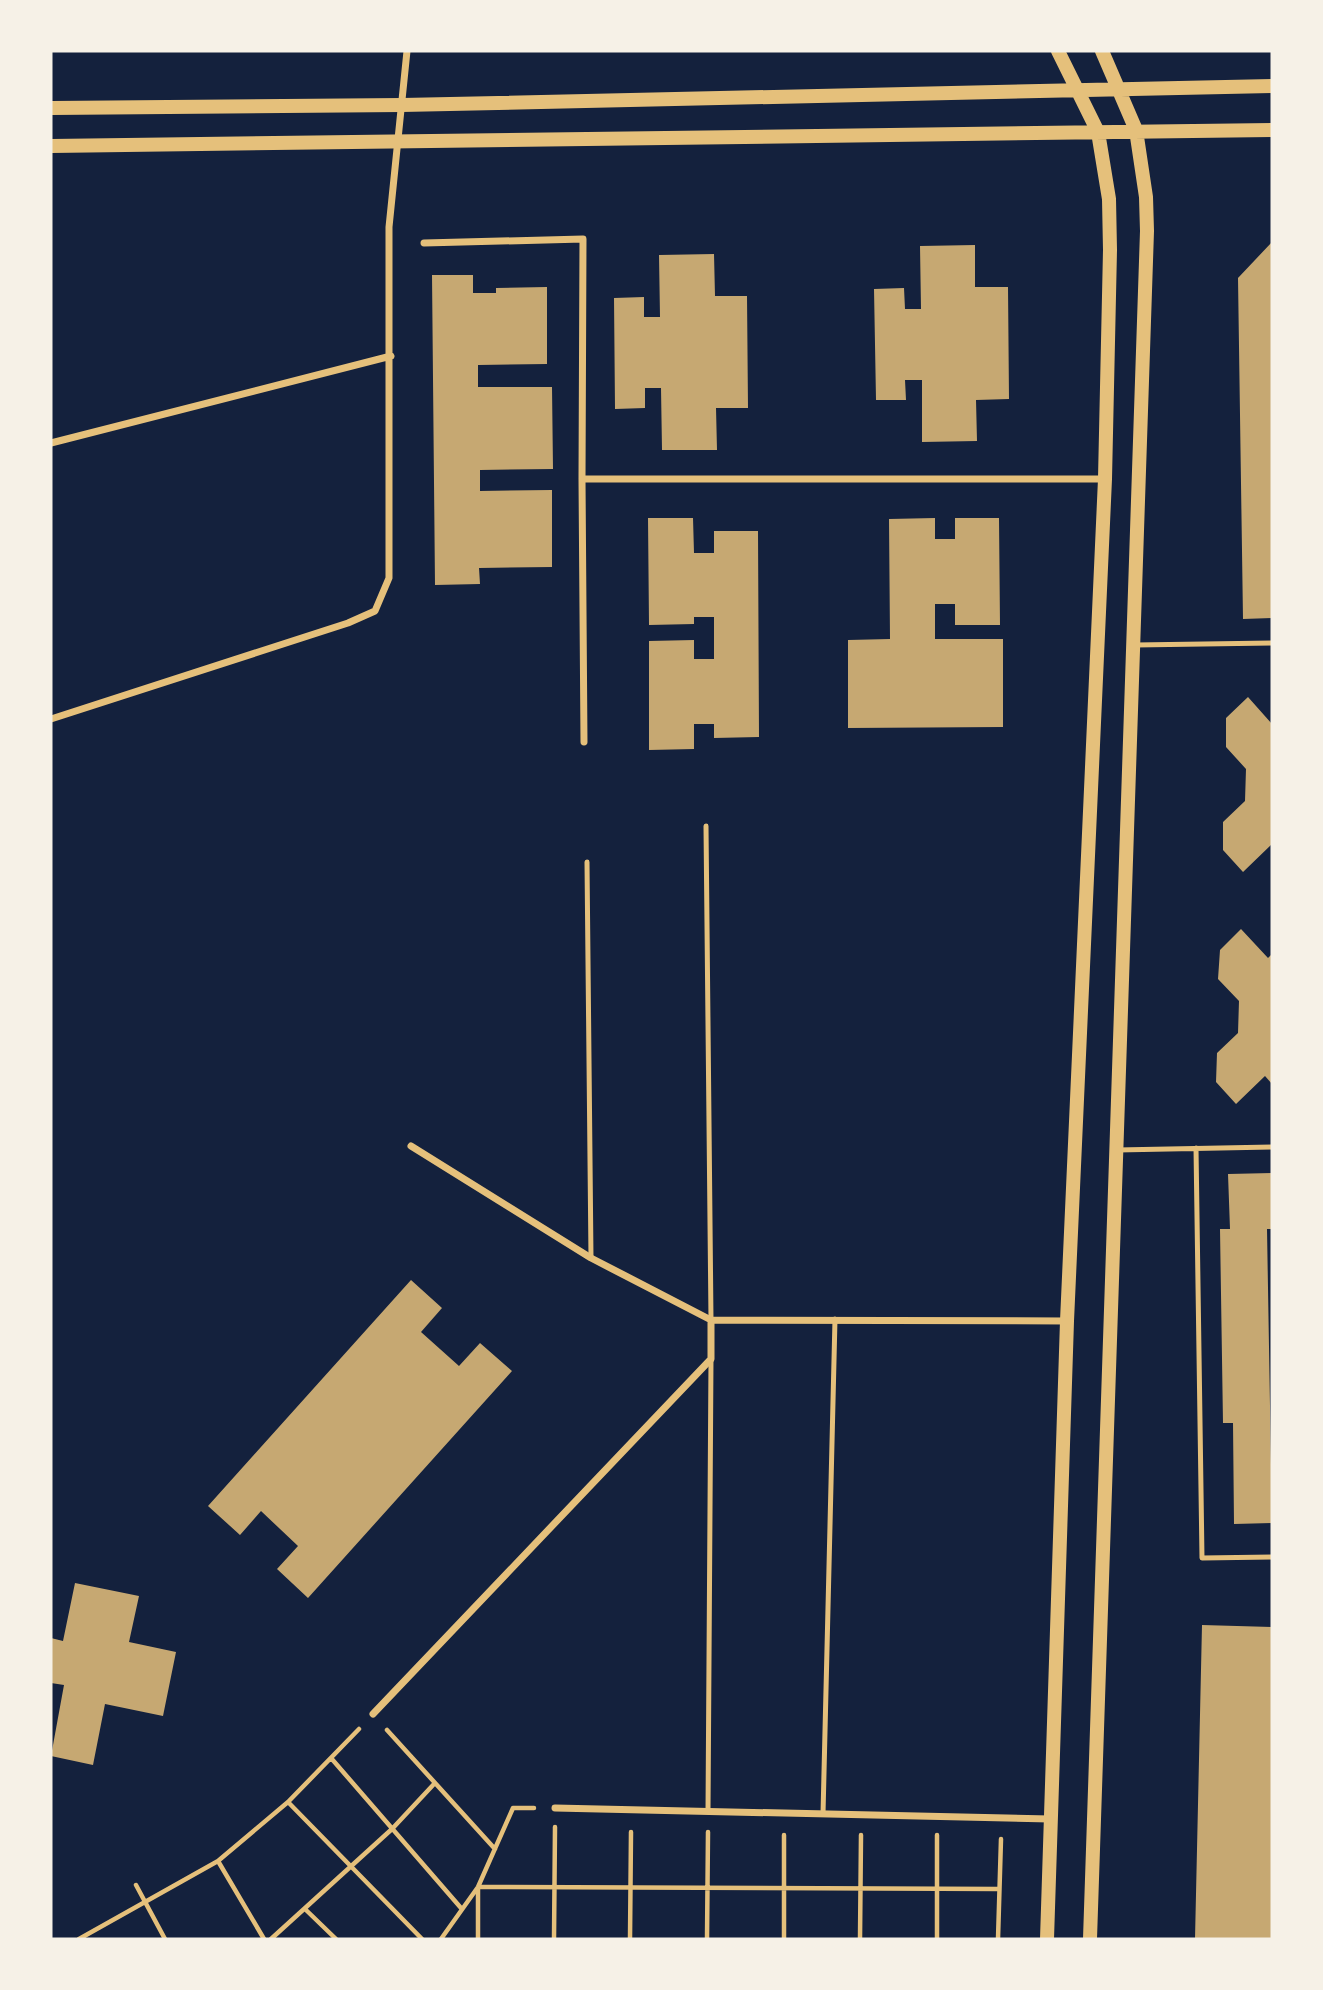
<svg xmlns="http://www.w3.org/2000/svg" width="1323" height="1990" font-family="Montserrat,sans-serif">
  <rect width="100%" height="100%" fill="#14213d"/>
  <path fill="#c6a872" d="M1272,242v376l-29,1 -5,-341z
    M975,245v42h33l1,112 -33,1 1,41 -55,1v-62h-17l1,20h-30l-2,-111 30,-1 1,21h16l-1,-63z
    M714,254l1,42h32l1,112h-32l1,42h-55l-1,-62h-16v20l-30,1 -1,-111 30,-1v20h16l-1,-62z
    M432,275h41v18h23v-5l51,-1v77l-69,1v22h74l1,82 -73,1v21l72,-1v77l-73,1 1,16 -45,1z
    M648,518h45l1,35h20v-22h44l1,206 -45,1v-14h-20v25l-45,1v-109l45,-1v19h20v-42h-20v7l-45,1z
    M935,518v21h20v-21h44l1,107h-45v-21h-20v35h68v88l-155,1v-88l42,-1 -1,-120z
    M1248,697l24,27v120l-29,28 -20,-22v-28l22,-21 1,-32 -20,-22v-29z
    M1241,929l27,29 4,-4v130l-7,-8 -29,28 -20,-22 1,-29 21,-20 1,-32 -21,-22 2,-29z
    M1272,1173v56h-5l5,294 -38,1 -1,-101h-10l-3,-194h10l-2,-55z
    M411,1280l31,28 -21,24 38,34 21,-23 32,28 -204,227 -31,-29 21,-23 -37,-35 -21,24 -32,-29z
    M75,1583l64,13 -10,46 47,10 -13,64 -58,-12 -12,61 -42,-9 13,-71 -13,-2v-45l12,3z
    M1202,1625l70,2v312h-77z"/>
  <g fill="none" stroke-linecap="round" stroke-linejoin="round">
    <path stroke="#e5c07b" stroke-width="4.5" d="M387,1730l108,119
      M331,1758l130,150
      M288,1802l134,137
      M218,1861l46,78
      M136,1885l29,54
      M306,1910l30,29
      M79,1939l139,-78 70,-59 71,-73
      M271,1939l121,-110 42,-45
      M441,1939l37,-52 35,-79h21
      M478,1939v-52l521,2
      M554,1939l1,-112
      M630,1939l1,-107
      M707,1939l1,-107
      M784,1939v-104
      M860,1939l1,-104
      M937,1939v-104
      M998,1939l3,-100"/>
    <path stroke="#e5c07b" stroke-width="5" d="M1135,645l137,-2
      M706,826l5,494
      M587,862l4,396
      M1196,1148l6,410 70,-1
      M1117,1150l155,-3
      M708,1811l3,-452
      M823,1814l12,-495"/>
    <path stroke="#e5c07b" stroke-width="7" d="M424,243l159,-4 -1,240h523
      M51,443l340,-87
      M582,479l2,263
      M51,719l297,-96 27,-12 14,-33v-351l18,-176
      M411,1146l180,112 120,62 356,1
      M373,1714l338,-355v-39
      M555,1808l495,11"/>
    <path stroke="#e5c07b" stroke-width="14" d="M51,108l351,-3 870,-19
      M51,146l1221,-16
      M1047,1939l20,-618 38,-842 5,-229 -1,-51 -11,-67 -40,-81
      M1090,1939l57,-1708 -1,-34 -10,-67 -34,-79"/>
  </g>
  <rect width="1323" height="1990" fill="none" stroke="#f6f1e7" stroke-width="105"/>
</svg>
